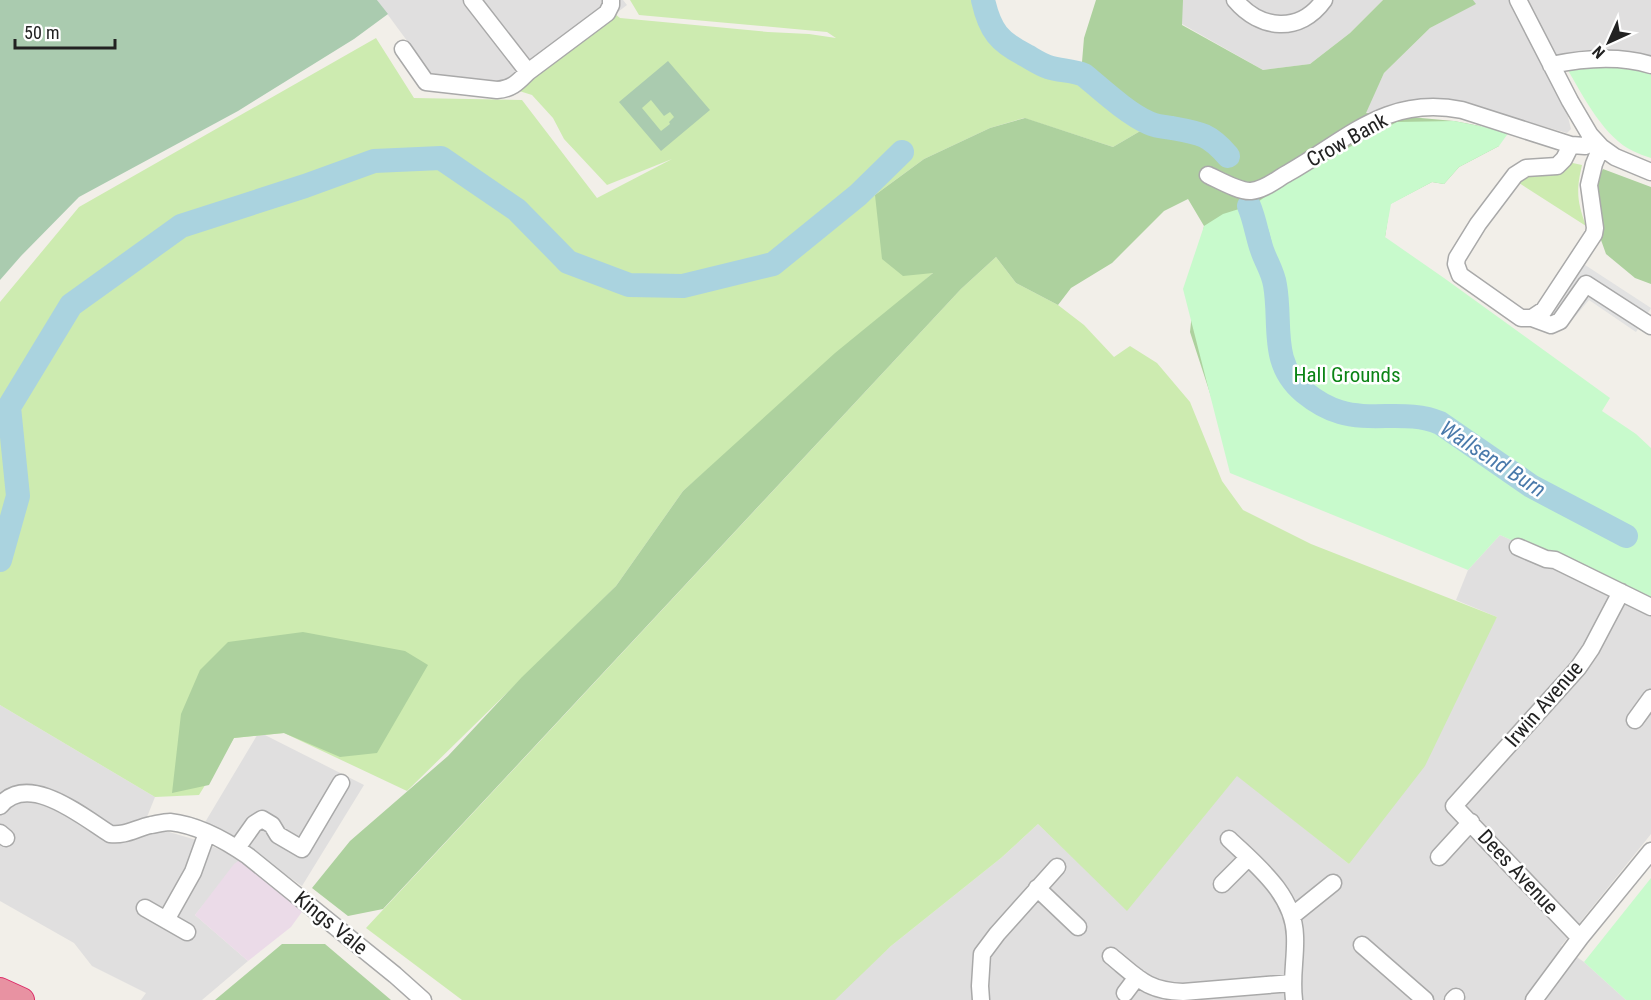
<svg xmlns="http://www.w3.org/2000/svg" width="1651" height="1000" font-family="'Roboto Condensed',sans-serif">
  <rect width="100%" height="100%" fill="#f2efe9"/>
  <path fill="#e0dfdf" d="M377,0h246l4,5 -121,93 -62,-7z
    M1181,0h202l-33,33 -40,31 -47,6 -81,-46z
    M1473,0h178v59l-106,3 22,51 4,16 -4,4 -101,-29 -30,-4 -71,13 19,-40 46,-45 45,-24z
    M1500,535l18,8v7l133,66v218l-90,112 23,16 42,38h-793l58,-54 110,-88 37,-34 89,86 110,-135 112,89 148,-247 -41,-17 12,-30z
    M0,705l155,92 -14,35h28l31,9 41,18 -46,56 53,46 -46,39h-61l5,-7 -54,-27 -18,-23 -74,-42z
    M259,732l105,53 -62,101 -52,-36 -46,-26z"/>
  <path fill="#ebdbe8" d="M241,859l63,50 -13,18 -43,34 -53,-46 39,-51z"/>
  <path fill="#cdebb0" d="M630,0h347c7,50 42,60 83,77 7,3 15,6 21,10 22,12 41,29 61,43l-29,17 -89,-29 -34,10 -66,31 -49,36 59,77 -251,219 -67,95 -209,205 -123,-58 -50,5 -35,57 -44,2 -155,-92v-403l79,-95 297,-169 38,60 108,2 75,98 75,-39 -65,26 -43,-46 -11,-21 -21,-23 -16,-5 99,-76 5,4 148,14 41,2 27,4 -9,-6 -188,-17z
    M1568,162l14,3c-6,26 -5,36 4,61l-70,-45 6,-7z
    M996,257l20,26 42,22 26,20 30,32 16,-11 27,17 33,39 32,79 21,29 68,34 186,73 -72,149 -76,98 -112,-88 -110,135 -89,-87 -37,34 -110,88 -56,54h-373l-96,-72 595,-639z"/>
  <path fill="#add19e" d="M1096,0h87l-1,25 81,45 47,-6 40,-31 33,-33h90l3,4 -46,24 -46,45 -18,40 88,8 26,5 19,20 -40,21 -15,17 -12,-2 -42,22 -5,33 -165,187 -30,-92 7,-67 7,-39 -16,-27 -24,12 -52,52 -41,25 -13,17 -42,-22 -20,-26 -35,32 -578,620 -35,7 -36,-28 38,-47 98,-85 74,-79 94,-91 67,-95 152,-138 98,-80 -30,3 -21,-17 -7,-64 49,-36 66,-31 35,-10 88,29 29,-17 -62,-44 4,-48z
    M1603,169l48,18v97l-16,-6 -29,-24 -5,-14 -4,-60z
    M303,632l102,19 23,14 -51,88 -37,4 -56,-24 -50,5 -25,47 -37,8 9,-79 19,-44 28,-28z
    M282,944h43l66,56h-176z"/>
  <path fill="#aacbaf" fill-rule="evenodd" d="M0,0h377l11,14 -34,25 -116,72 -159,86 -58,59 -21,24z
    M668,61l42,49 -49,41 -42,-49zM651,100l13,16 6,-4 4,5 -5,5 1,2 -9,7 -19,-23z"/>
  <path fill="#c8facc" d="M1614,65l37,7v86c-6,-2 -12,-4 -18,-7 -28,-13 -49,-53 -64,-79l2,-5z
    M1454,121l55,11 -10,14 -40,21 -15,17 -12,-2 -41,22 -6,33 59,41 166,120 -8,13 34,23 15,14v150l-90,-43 -43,-12 -18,-8 -32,35 -238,-97 -47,-184 21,-63 19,-12 32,-10 40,-28 102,-54z
    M1651,878v122h-25l-42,-38z"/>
  <path fill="#e2e2e2" d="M1582,263l69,45 -15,24 -47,-32 -22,26 -22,-10z"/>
  <path fill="#aad3df" d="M1254,204c19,26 19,39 19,70l-8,-4 -3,-5 -4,3 -3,-6 1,-6 -3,-2 -4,-12 -5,-34z"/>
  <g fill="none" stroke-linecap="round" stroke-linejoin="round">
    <path stroke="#aad3df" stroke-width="24" d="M983,0c7,31 16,42 44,56 7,4 13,8 21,11 12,4 24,3 36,8 18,15 44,39 65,48 6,3 15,4 23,5 28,5 37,6 56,28
      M1249,206c6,14 8,30 13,44 4,12 11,22 13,35 7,39 -6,78 29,107 11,9 22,16 36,20 32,10 68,-3 100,11l91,63 95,50
      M0,560l18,-64 -9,-89 62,-102 110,-79 124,-40 69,-25 67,-3 76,52 51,52 61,23 54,1 90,-22 85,-69 44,-43"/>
    <defs>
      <path id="minor" d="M472,0l56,72 79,-59 4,-8v-5
        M1235,0c25,30 65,34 89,0
        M1518,0l52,101 20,34 11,12 14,10 36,15
        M403,49l23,33 71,8c15,-1 21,-8 31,-18
        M1551,65c33,-7 68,-10 100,0
        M1571,145l-7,14 -7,7 -31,2 -11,7 -37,49 -21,34 -1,6 4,11 61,43h11l12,-8 50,-76 1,-6 -6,-43 5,-21 7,-17
        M1208,175c11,5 32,17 43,16 13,-1 26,-12 37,-18 60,-34 99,-78 174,-63l109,35 14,1 10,-5
        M1532,318l19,7 9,-4 26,-37 65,42
        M1518,547l28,12 9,1 96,47
        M1635,720l16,-22
        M0,806c28,-35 83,11 110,28 16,2 26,-6 41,-9 6,-1 13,-3 19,-3 28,3 55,18 78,34l147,119 28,25
        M0,833l6,5
        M1229,839c27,26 65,55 66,97 1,22 -4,40 -1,64
        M237,848l17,-24 8,-5 10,6 6,10 24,14 39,-66
        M1439,857l32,-35
        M1222,884l26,-26
        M1037,888l41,39
        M145,908l42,24
        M1292,916l41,-33
        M166,920l27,-48 14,-39
        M1580,938l-126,-132 124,-138 13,-19 30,-57
        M1362,945l63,55
        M1111,956c27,22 36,35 72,36l109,-9
        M1125,993l12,-16
        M981,1000l-1,-14 2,-32 15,-20 60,-67
        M1453,1000l3,-3
        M1534,1000l46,-62 71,-87"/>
      <path id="highway" d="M0,990l22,10"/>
    </defs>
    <use href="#minor" stroke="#a9a9a9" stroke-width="19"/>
    <use href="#highway" stroke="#dc2a67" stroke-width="26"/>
    <use href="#minor" stroke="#fff" stroke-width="16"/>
    <use href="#highway" stroke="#e892a2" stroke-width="24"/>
  </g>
  <g text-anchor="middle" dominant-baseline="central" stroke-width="5" stroke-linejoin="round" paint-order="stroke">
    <g font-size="21" fill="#222" stroke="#fff">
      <text transform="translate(1347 140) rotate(-29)">Crow Bank</text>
      <text transform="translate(1544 704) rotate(-49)">Irwin Avenue</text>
      <text transform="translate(1518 872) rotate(47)">Dees Avenue</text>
      <text transform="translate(331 923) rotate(39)">Kings Vale</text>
    </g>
    <g font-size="21" fill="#0c8416" stroke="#fff">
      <text x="1347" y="375">Hall Grounds</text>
    </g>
    <g font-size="22" font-style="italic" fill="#4a7aab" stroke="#fff">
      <text transform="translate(1493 459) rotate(33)">Wallsend Burn</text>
    </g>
  </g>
  <g transform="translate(1609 42) rotate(225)" stroke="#ffffff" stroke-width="4.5" paint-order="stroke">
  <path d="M0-4.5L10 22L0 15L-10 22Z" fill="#222222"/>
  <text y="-9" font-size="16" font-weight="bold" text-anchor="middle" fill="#222222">N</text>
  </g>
  <path d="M15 39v9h100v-9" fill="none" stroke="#222222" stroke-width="3"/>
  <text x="24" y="39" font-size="18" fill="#222222" stroke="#ffffff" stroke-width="4.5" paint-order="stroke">50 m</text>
</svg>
